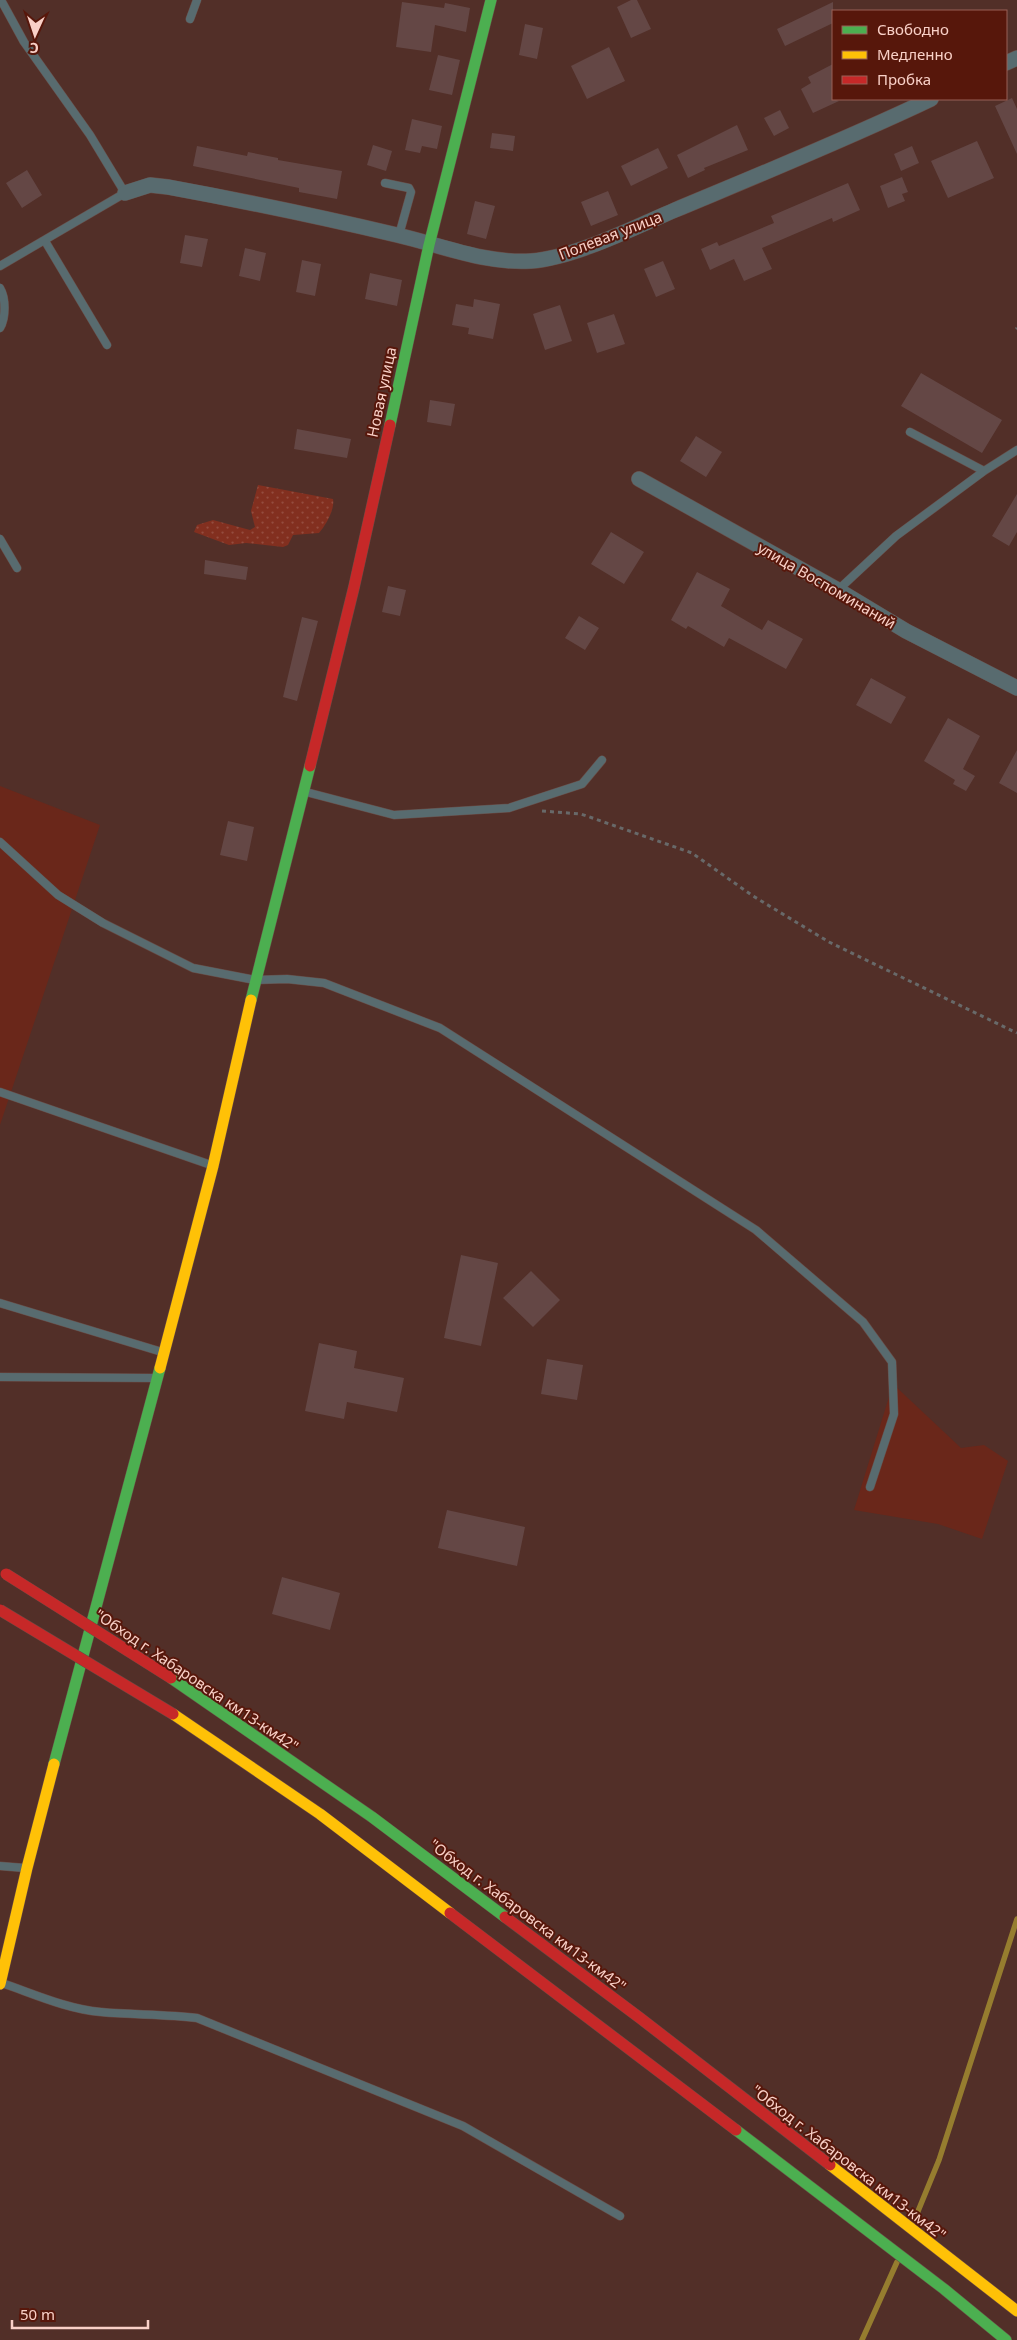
<svg xmlns="http://www.w3.org/2000/svg" width="1017" height="2340" font-family="'Noto Sans',sans-serif">
  <defs>
    <pattern id="grass-dots" width="8" height="8" patternUnits="userSpaceOnUse" patternTransform="scale(1.25)"><rect width="8" height="8" fill="#822f1f"/><path d="M2 2h.1M6 6h.1" fill="none" stroke="#944c3e" stroke-width="1.8" stroke-linecap="round"/></pattern>
  </defs>
  <rect width="100%" height="100%" fill="#522f28"/>
  <path fill="#6a271a" d="M0,786l100,39 -100,300z
    M893,1384l68,64 23,-3 24,16 -26,78 -44,-15 -84,-14z"/>
  <path fill="url(#grass-dots)" d="M258,485l75,14c2,10 -7,26 -14,34l-26,2 -5,10 -5,2 -37,-4 -17,2 -35,-13 3,-7 16,-5 37,10 5,-3 -4,-16z"/>
  <g fill="none" stroke-linecap="round" stroke-linejoin="round">
    <path stroke="#967d2f" stroke-width="5.5" d="M914,2221l25,-61 78,-241
      M862,2340l35,-78"/>
  </g>
  <path fill="#644745" d="M631,0h6l14,29 -20,9 -14,-31z
    M402,2l42,6 1,-5 25,5 -4,24 -31,-7 -4,27 -35,-5z
    M833,2v21l-48,23 -8,-17z
    M525,24l18,4 -6,31 -18,-4z
    M609,47l16,34 -38,18 -16,-33z
    M438,55l22,5 -8,35 -23,-5z
    M833,64v35l6,2 -26,12 -12,-24 10,-6 -3,-6z
    M1012,98l5,11v45l-22,-48z
    M780,110l9,18 -15,8 -10,-18z
    M412,119l30,7 -5,23 -15,-3 -2,7 -15,-3z
    M737,125l11,25 -44,18 1,2 -17,8 -11,-23z
    M492,133l23,3 -2,15 -23,-3z
    M977,141l17,37 -46,20 -17,-37z
    M373,145l19,6 -6,20 -19,-6z
    M197,146l50,10 1,-4 30,6v2l64,11 -5,28 -38,-7v-4l-106,-22z
    M912,146l7,17 -18,8 -7,-17z
    M658,148l10,20 -37,18 -10,-20z
    M27,170l15,25 -20,13 -16,-25z
    M902,177l6,15 -6,2 3,7 -17,7 -8,-22z
    M848,183l12,27 -27,12 -1,-4 -70,30 10,21 -28,12 -10,-22 -24,11 -9,-21 16,-7 2,4 55,-23 -3,-7z
    M608,191l10,24 -27,11 -10,-24z
    M475,201l20,5 -9,33 -19,-5z
    M185,235l23,4 -6,28 -22,-4z
    M245,248l21,5 -6,28 -21,-5z
    M302,260l19,4 -6,32 -19,-4z
    M663,261l12,28 -19,8 -12,-28z
    M370,273l32,7 -5,26 -32,-7z
    M474,299l26,5 -7,35 -25,-5 1,-6 -17,-3 4,-21 17,3z
    M560,305l12,36 -27,9 -12,-36z
    M614,314l11,30 -28,9 -10,-30z
    M921,373l81,47 -20,33 -81,-47z
    M430,400l25,4 -4,22 -24,-4z
    M297,429l54,10 -4,19 -53,-9z
    M696,436l26,16 -16,25 -26,-16z
    M1017,494v38l-8,14 -17,-10z
    M611,532l33,20 -20,32 -33,-20z
    M205,560l43,7 -2,13 -42,-6z
    M697,572l33,17 -9,17 41,24 6,-10 35,19 -17,30 -57,-31 -5,9 -36,-21 -2,3 -15,-9z
    M388,586l18,4 -6,26 -18,-4z
    M579,616l20,12 -14,22 -20,-12z
    M302,617l16,4 -21,80 -14,-4z
    M871,678l35,19 -15,27 -35,-19z
    M948,718l32,18 -17,33 12,7 -9,15 -13,-7 2,-4 -31,-19z
    M1017,750v43l-18,-10z
    M228,821l26,6 -7,34 -27,-6z
    M461,1255l37,8 -17,83 -37,-8z
    M531,1271l29,29 -27,27 -30,-29z
    M319,1343l38,8 -3,17 50,10 -7,34 -50,-10 -3,17 -39,-8z
    M547,1359l36,6 -6,35 -36,-6z
    M447,1510l78,17 -8,39 -79,-18z
    M282,1577l58,16 -10,37 -58,-16z"/>
  <g fill="none" stroke-linecap="round" stroke-linejoin="round">
    <defs>
      <path id="lane" d="M190,19l7,-19
        M385,183l24,5 2,4 -12,43
        M45,241l62,104
        M0,266l125,-73 -35,-58 -66,-93 -23,-42
        M0,288c6,10 6,30 0,40
        M910,432l74,39
        M0,539l17,29
        M838,590l58,-54 88,-65 33,-21
        M306,792l88,23 115,-7 73,-24 20,-24
        M0,842l58,53 45,28 90,45 62,12 32,-1 37,4 116,45 316,202 107,92 29,40 2,52 -24,73
        M0,1092l211,73
        M0,1303l162,49
        M0,1377l154,1
        M0,1866l25,2
        M2,1983c32,11 65,26 99,29 32,3 64,2 96,6l266,108 157,90"/>
      <path id="street" d="M1006,63l11,-5
        M125,193l25,-8 18,2c76,14 153,30 229,48 44,10 87,29 134,26 43,-3 104,-34 144,-51 86,-36 172,-71 256,-111
        M639,479l199,111 68,41 111,57"/>
      <path id="fast" d="M390,425l39,-180 62,-245
        M251,1000l59,-234
        M171,1678l201,139 133,100
        M54,1764l106,-396
        M736,2130l208,159 62,51"/>
      <path id="slow" d="M160,1368l53,-202 38,-166
        M173,1714l147,100 130,99
        M0,1984l27,-116 27,-104
        M830,2165l187,146"/>
      <path id="jam" d="M310,766l44,-179 36,-162
        M450,1913l286,217
        M505,1917l135,101 190,147"/>
    </defs>
    <use href="#lane" stroke="#694b45" stroke-width="9"/>
    <use href="#street" stroke="#694b45" stroke-width="16"/>
    <use href="#fast" stroke="#694b45" stroke-width="12"/>
    <use href="#slow" stroke="#694b45" stroke-width="12"/>
    <use href="#jam" stroke="#694b45" stroke-width="12"/>
    <path stroke="#686969" stroke-width="3" stroke-dasharray="4 4" stroke-linecap="butt" d="M1016,329l1,-1
      M542,811l39,3 111,39 61,43 76,46 188,91"/>
    <use href="#lane" stroke="#586b6f" stroke-width="8"/>
    <use href="#street" stroke="#586b6f" stroke-width="15"/>
    <use href="#fast" stroke="#4caf50" stroke-width="11"/>
    <use href="#slow" stroke="#ffc107" stroke-width="11"/>
    <use href="#jam" stroke="#c62828" stroke-width="11"/>
    <defs>
      <path id="jam-bridge" d="M6,1574l165,104
        M0,1610l173,104"/>
    </defs>
    <use href="#jam-bridge" stroke="#694b45" stroke-width="12" stroke-linecap="butt"/>
    <use href="#jam-bridge" stroke="#c62828" stroke-width="11"/>
  </g>
  <g text-anchor="middle" dominant-baseline="central" stroke-width="4" stroke-linejoin="round" paint-order="stroke">
    <g font-size="15" fill="#f9d0c7" stroke="#57170b">
      <text transform="translate(610 235) rotate(-21)">Полевая улица</text>
      <text transform="translate(381 392) rotate(-78)">Новая улица</text>
      <text transform="translate(827 585) rotate(30)">улица Воспоминаний</text>
      <text transform="translate(197 1680) rotate(34)">"Обход г. Хабаровска км13-км42"</text>
      <text transform="translate(528 1915) rotate(37)">"Обход г. Хабаровска км13-км42"</text>
      <text transform="translate(849 2162) rotate(38)">"Обход г. Хабаровска км13-км42"</text>
    </g>
  </g>
  <rect x="832" y="10" width="175" height="90" fill="#57170b" stroke="#986156"/>
  <rect x="842" y="26" width="25" height="8" fill="#4caf50" stroke="#986156"/>
  <text x="877" y="35" font-size="15" fill="#f9d0c7">Свободно</text>
  <rect x="842" y="51" width="25" height="8" fill="#ffc107" stroke="#986156"/>
  <text x="877" y="60" font-size="15" fill="#f9d0c7">Медленно</text>
  <rect x="842" y="76" width="25" height="8" fill="#c62828" stroke="#986156"/>
  <text x="877" y="85" font-size="15" fill="#f9d0c7">Пробка</text>
  <g transform="translate(35 35) rotate(183)" stroke="#57170b" stroke-width="4" paint-order="stroke">
  <path d="M0-4L9 19L0 12L-9 19Z" fill="#f9d0c7"/>
  <text y="-8" font-size="14" font-weight="bold" text-anchor="middle" fill="#f9d0c7">С</text>
  </g>
  <path d="M12 2320v8h136v-8" fill="none" stroke="#f9d0c7" stroke-width="2.5"/>
  <text x="20" y="2320" font-size="15" fill="#f9d0c7" stroke="#57170b" stroke-width="4" paint-order="stroke">50 m</text>
</svg>
